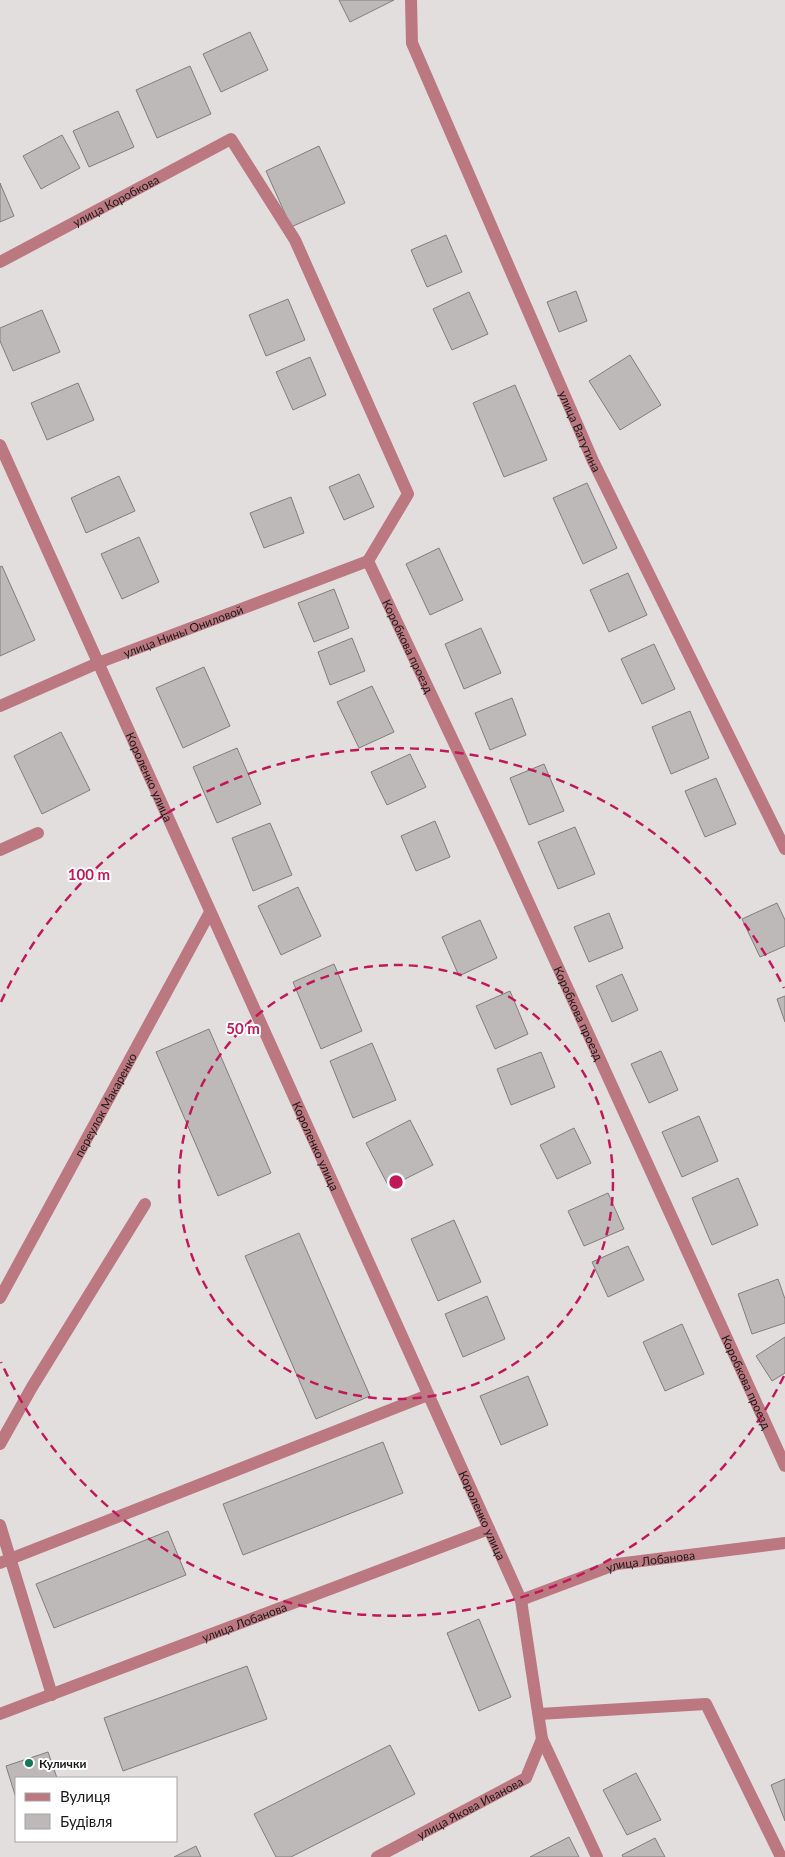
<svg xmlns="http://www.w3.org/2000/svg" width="785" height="1857" font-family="Lato,sans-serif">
  <rect width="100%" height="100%" fill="#e3dede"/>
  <path fill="#beb9b9" stroke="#827d7d" d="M339,0h55l-44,22z
    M250,32l18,38 -47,22 -18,-38z
    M190,66l21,48 -54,24 -21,-48z
    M118,111l16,36 -45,20 -16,-36z
    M62,135l18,33 -39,21 -18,-33z
    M319,146l26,57 -54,24 -25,-56z
    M0,183l14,33 -14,6z
    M446,235l16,37 -35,15 -16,-37z
    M576,291l11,30 -28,11 -12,-30z
    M469,292l19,42 -36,16 -19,-41z
    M288,299l17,41 -39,16 -17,-41z
    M42,310l18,42 -47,19 -13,-30v-13z
    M630,355l31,50 -41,25 -31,-49z
    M310,357l16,38 -33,15 -17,-38z
    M78,383l16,37 -47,20 -16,-37z
    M515,385l32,75 -43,17 -31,-74z
    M359,474l15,33 -30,13 -15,-33z
    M119,476l16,35 -49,22 -15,-35z
    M587,483l30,65 -34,16 -30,-66z
    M291,497l13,36 -40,15 -14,-35z
    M139,537l20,45 -37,17 -21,-45z
    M439,548l24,52 -33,15 -24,-51z
    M2,566l33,74 -35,16v-89z
    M628,573l19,42 -38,17 -19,-42z
    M334,589l15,39 -35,14 -16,-39z
    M481,628l20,45 -37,16 -19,-45z
    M352,638l13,33 -35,14 -12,-33z
    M654,644l21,45 -33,15 -21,-45z
    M204,667l26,59 -47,22 -27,-60z
    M372,686l22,46 -35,16 -22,-46z
    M512,698l14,37 -36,15 -15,-37z
    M690,711l19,47 -38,16 -19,-47z
    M61,732l29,58 -48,24 -28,-58z
    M237,748l24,56 -44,19 -24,-56z
    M410,754l16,33 -39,18 -16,-33z
    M544,764l20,47 -35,14 -19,-47z
    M716,778l20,46 -31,13 -20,-46z
    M435,821l15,36 -34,14 -15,-35z
    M270,823l22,52 -39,16 -21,-53z
    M575,827l20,47 -37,15 -20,-47z
    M298,887l23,49 -40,19 -23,-49z
    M777,903l8,17v26l-25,11 -18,-38z
    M609,913l14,35 -34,14 -15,-35z
    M480,920l17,38 -38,18 -17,-39z
    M334,964l28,67 -41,18 -28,-67z
    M622,974l16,36 -26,12 -16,-36z
    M510,991l18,43 -33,15 -19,-43z
    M785,996v26l-8,-23z
    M209,1029l62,144 -53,23 -62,-144z
    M372,1043l24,57 -43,18 -23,-57z
    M661,1051l17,39 -29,13 -18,-39z
    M541,1052l14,35 -44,18 -14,-36z
    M699,1116l19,45 -36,16 -20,-45z
    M410,1120l23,45 -44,22 -23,-44z
    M574,1128l17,35 -34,16 -17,-34z
    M738,1178l20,47 -46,20 -20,-47z
    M608,1193l16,36 -40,17 -16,-35z
    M454,1220l27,62 -43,19 -27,-62z
    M299,1233l71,163 -54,23 -71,-163z
    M628,1246l16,34 -36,17 -16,-35z
    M778,1279l7,20v24l-33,11 -14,-40z
    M487,1296l18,43 -42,18 -18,-43z
    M682,1324l22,50 -39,17 -22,-49z
    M785,1337v36l-13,8 -16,-25z
    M528,1376l20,49 -47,20 -21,-49z
    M383,1442l20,51 -160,62 -20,-51z
    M168,1531l18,44 -132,53 -18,-44z
    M479,1619l32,78 -32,14 -32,-78z
    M247,1666l20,53 -144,52 -19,-53z
    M390,1745l25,49 -124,63h-15l-22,-43z
    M48,1752l9,26h-41v20l-10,-32z
    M636,1773l25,47 -34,15 -24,-45z
    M785,1779v42l-14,-36z
    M569,1837l10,20h-49z
    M655,1838l10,19h-42l-1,-2z
    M196,1846l5,11h-27z"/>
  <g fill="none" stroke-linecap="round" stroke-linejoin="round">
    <g stroke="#bb7880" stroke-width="12">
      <path id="s1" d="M411,0l1,43 181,418 192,388"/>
      <path id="s2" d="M0,262l231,-123 64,101 113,254 -40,67"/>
      <path id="s3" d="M0,445l521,1155 21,139 55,118"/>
      <path id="s4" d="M368,561l133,281 284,624"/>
      <path id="s5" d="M0,706l98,-43 270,-102"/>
      <path d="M0,850l38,-17"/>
      <path id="s6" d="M0,1298l210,-386"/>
      <path d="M0,1444l32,-57 113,-183"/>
      <path d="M0,1525l52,170"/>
      <path d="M0,1563l428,-168"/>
      <path id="s7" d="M521,1600l96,-36 168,-21"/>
      <path id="s8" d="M0,1714l489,-185"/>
      <path d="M539,1714l167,-10 75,153"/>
      <path id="s9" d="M377,1857l149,-79 16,-39"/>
    </g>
  </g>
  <g fill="none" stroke="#c2185b" stroke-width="2.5" stroke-dasharray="9 6">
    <circle cx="396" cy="1182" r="217"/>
    <path d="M784 1376A434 434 0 0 1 1 1362M1 1002A434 434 0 0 1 784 988"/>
  </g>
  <circle fill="#127a53" stroke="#fff" stroke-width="2" cx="29" cy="1763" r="5"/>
  <g text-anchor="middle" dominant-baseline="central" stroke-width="4" stroke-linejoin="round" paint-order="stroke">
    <g font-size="12" fill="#1b1919" stroke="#fff">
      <text stroke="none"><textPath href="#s2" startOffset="131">улица Коробкова</textPath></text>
      <text stroke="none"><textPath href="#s1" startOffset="466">улица Ватутина</textPath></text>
      <text stroke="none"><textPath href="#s5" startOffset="198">улица Нины Ониловой</textPath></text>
      <text stroke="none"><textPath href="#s4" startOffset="94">Коробкова проезд</textPath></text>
      <text stroke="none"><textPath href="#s3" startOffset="364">Короленко улица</textPath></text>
      <text stroke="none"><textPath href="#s4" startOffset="499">Коробкова проезд</textPath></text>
      <text stroke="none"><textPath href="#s6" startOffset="220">переулок Макаренко</textPath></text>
      <text stroke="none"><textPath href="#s3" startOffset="769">Короленко улица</textPath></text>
      <text stroke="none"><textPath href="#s4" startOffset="904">Коробкова проезд</textPath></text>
      <text stroke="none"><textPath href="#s3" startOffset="1174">Короленко улица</textPath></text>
      <text stroke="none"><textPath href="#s7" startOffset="136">улица Лобанова</textPath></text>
      <text stroke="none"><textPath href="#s8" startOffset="261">улица Лобанова</textPath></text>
      <text stroke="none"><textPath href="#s9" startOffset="105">улица Якова Иванова</textPath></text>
    </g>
    <g font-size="12" font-weight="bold" fill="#1b1919" stroke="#fff" text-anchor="start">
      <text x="39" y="1763">Кулички</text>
    </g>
  </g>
  <circle cx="396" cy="1182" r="8" fill="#c2185b" stroke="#fff" stroke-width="2.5"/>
  <g font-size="15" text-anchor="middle" font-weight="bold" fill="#c2185b" stroke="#fff" stroke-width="4" stroke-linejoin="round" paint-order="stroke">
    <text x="89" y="880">100 m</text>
    <text x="243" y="1034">50 m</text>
  </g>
  <rect x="15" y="1777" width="162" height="65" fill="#ffffff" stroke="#a4a3a3"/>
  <rect x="25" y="1793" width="25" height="8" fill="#bb7880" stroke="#a4a3a3"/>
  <text x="60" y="1802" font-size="15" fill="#1b1919">Вулиця</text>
  <rect x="25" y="1814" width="25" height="15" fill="#beb9b9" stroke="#a4a3a3"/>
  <text x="60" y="1827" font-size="15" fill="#1b1919">Будівля</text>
</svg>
